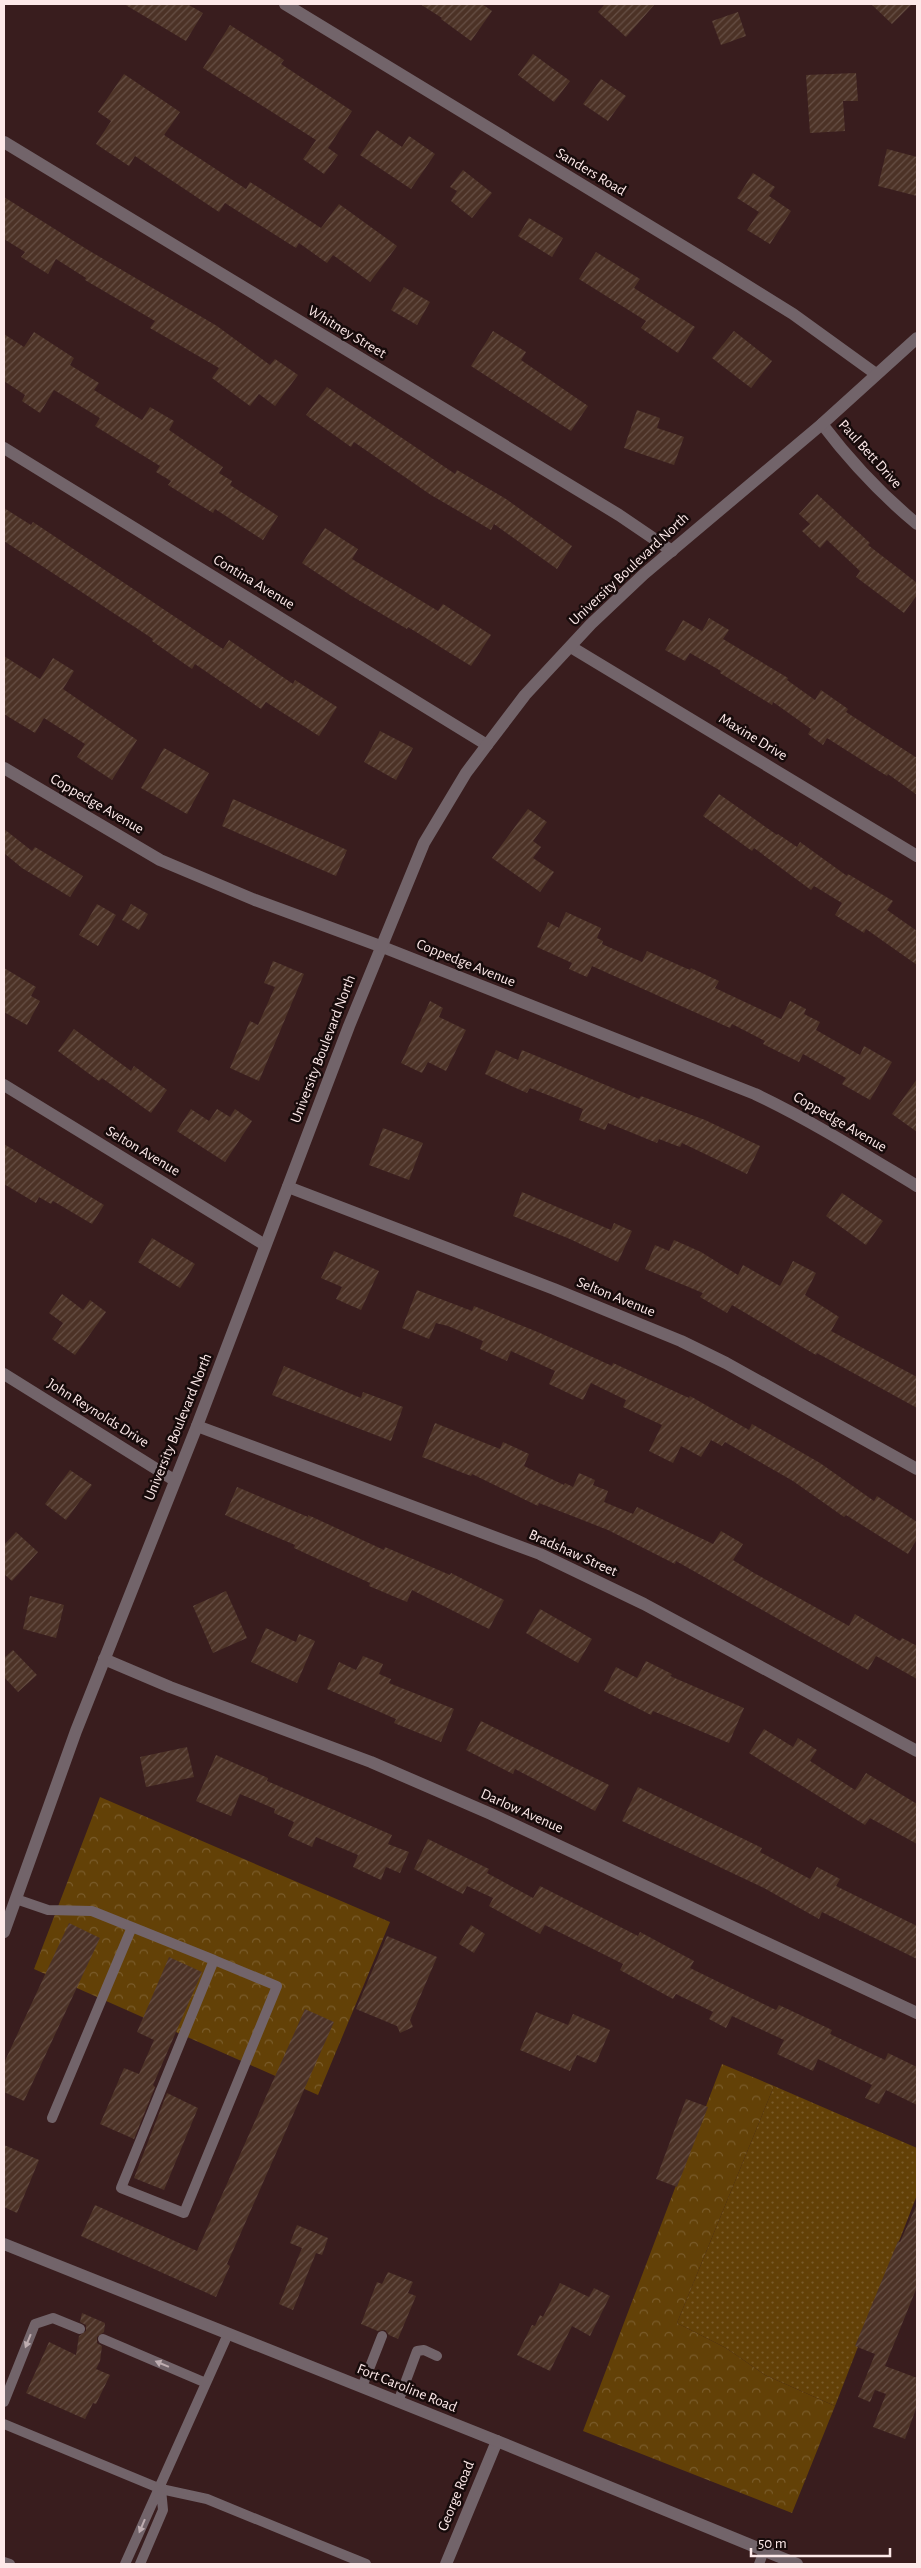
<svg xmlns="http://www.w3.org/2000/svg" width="921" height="2568" font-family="'Alegreya Sans',sans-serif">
  <defs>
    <pattern id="grass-dots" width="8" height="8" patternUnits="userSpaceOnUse" patternTransform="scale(1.25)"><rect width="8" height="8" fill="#634107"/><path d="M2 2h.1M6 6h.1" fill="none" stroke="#7a5c2b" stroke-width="1.8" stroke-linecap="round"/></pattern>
    <pattern id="forest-crowns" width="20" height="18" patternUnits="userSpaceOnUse" patternTransform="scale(1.25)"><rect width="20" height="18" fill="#634107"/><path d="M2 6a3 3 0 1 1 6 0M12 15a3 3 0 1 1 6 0" fill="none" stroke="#7a5c2b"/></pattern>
    <pattern id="building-hatch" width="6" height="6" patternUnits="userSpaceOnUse" patternTransform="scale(1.25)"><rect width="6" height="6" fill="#4c3226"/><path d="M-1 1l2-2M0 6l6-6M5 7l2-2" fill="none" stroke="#675046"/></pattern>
  </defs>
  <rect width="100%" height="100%" fill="#391d1e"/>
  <path fill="url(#grass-dots)" d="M774,2086l143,62v47l-82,211 -70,-31 -39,-27 -49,-25z"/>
  <path fill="url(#forest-crowns)" d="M100,1797l290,125 -72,173 -284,-126z
    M722,2064l52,22 -97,237 49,25 39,27 70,31 -43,107 -209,-82z"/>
  <path fill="url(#building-hatch)" d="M124,4h63l16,9 -17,28z
    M420,4h62l10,7 -21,30 -30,-22 1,-1z
    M605,4h50l-29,33 -28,-25z
    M871,4h41l-20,20z
    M738,12l8,24 -25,9 -9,-24z
    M230,25l54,35 -3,4 71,47 -24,37 10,7 -14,19 -21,-15 13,-19 -113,-72z
    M533,54l37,27 -16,21 -36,-27z
    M856,73l2,28h-15l2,30 -35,2 -4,-58z
    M124,74l56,38 -16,23 82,54 4,-7 71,46 18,-24 58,42 -27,36 -37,-27 -6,8 -28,-20 -3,5 -71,-45 -6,9 -84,-56 -6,10 -33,-22 15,-23 -13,-9z
    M601,79l25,17 -18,25 -25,-17z
    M377,130l25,17 7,-11 26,18 -24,35 -51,-34z
    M887,149l30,8v39l-39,-10z
    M463,170l29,23 -20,25 -21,-17 6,-10 -7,-4z
    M753,173l22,14 -6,9 22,15 -21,33 -23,-14 12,-18 -22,-14z
    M4,197l84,53 129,76 53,39 5,-6 23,16 -23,31 -16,-12 -9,12 -38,-28 7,-10 -69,-40 5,-7 -70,-41 1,-2 -30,-19 -8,15 -27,-17 4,-5 -21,-13z
    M529,218l34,20 -11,19 -34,-21z
    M596,252l44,27 -6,9 61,39 -17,26 -37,-25 5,-7 -67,-42z
    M404,287l26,15 -13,23 -26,-15z
    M493,331l33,21 -5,8 67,46 -17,25 -100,-65z
    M734,331l38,30 -21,27 -39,-30z
    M34,332l40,26 -4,7 29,18 -5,7 48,30 8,-13 24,14 -5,9 54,37 -4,6 13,8 -2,4 48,31 -15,24 -48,-31 -2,4 -45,-28 3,-4 -15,-9 4,-6 -65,-40 5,-8 -46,-28 -14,23 -18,-12 3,-6 -21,-14v-47l20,13z
    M327,387l128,87 2,-4 49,29 66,47 -15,23 -63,-45 -3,6 -60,-35 -77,-53 -3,5 -45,-32z
    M637,410l23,8 -3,10 27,9 -10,28 -50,-17z
    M817,494l53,49 -2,2 49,38v12l-13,18 -48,-36 4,-6 -33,-31 -7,8 -18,-17 8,-7 -11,-10z
    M4,508l27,17 2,-3 190,127 6,-9 64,44 2,-4 42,27 -18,29 -53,-34 -5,7 -66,-45 -3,5 -40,-28 1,-2 -149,-98z
    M325,528l33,21 -6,10 86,52 5,-7 48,31 -20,31 -63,-39 -1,2 -57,-34 -48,-32z
    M709,618l20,12 -6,9 65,39 -1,2 28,20 6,-10 27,19 -2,3 71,46v37l-29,-21 -1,2 -60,-38 -4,7 -15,-11 3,-5 -38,-27 -1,3 -52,-32 1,-2 -31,-18 -5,8 -20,-11 18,-30 19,11z
    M4,656l36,23 13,-21 21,13 -11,18 74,51 -25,40 -35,-23 8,-13 -41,-26 -9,15 -31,-19z
    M380,731l33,17 -17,32 -32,-18z
    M164,748l45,25 -22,41 -46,-26z
    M719,794l58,41 1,-1 19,13 3,-5 47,34 1,-2 45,27 -6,9 30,21v34l-51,-36 -2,4 -29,-18 7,-12 -28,-17 -3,4 -57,-42 -2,3 -49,-35z
    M233,799l114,51 -11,26 -114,-50z
    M528,809l19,13 -14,19 8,6 -8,11 21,14 -14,20 -48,-34z
    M4,829l28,22 3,-4 48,29 -13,21 -48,-29 -18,-15z
    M97,904l19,11 -18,31 -19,-11z
    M131,904l17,10 -9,16 -17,-10z
    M566,912l35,16 -4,10 6,3 -1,3 40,18 5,-11 43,19 1,-2 28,13 -4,7 66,31 9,-18 16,8 -2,5 16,8 -4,8 44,25 4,-9 28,16 -22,38 -28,-16 4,-6 -43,-24 -4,8 -36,-18 2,-3 -33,-17 -2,4 -138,-62 -5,11 -18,-8 3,-6 -35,-16 11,-25 11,6z
    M273,961l31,13 -45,107 -29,-13 20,-47 8,4 17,-38 -11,-4z
    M4,968l32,19 -5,9 9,5 -13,24 -23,-13z
    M430,1001l13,7 -4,9 27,13 -20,41 -18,-9 -6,11 -21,-10z
    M74,1029l57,42 3,-5 33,24 -16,23 -49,-35 -3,3 -41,-30z
    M496,1050l22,10 4,-10 117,49 2,-3 64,24 55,26 -13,28 -65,-31 -2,4 -21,-8 -2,4 -49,-20 -3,7 -26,-10 4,-11 -53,-21 -3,5 -42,-19z
    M917,1079v53l-25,-18z
    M191,1109l18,12 8,-12 13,8 5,-8 17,12 -27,41 -48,-31z
    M383,1128l40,15 -14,37 -40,-15z
    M4,1144l100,61 -12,19 -39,-23 -2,3 -12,-7 -3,6 -32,-19z
    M522,1192l89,38 3,-7 18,8 -14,31 -48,-23 -57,-23z
    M842,1193l41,28 -17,24 -40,-29z
    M152,1238l43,26 -15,24 -42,-26z
    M674,1240l27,12 37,23 5,-10 37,21 13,-25 23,12 -11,22 34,22 -8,14 86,46v31l-100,-55 -1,2 -84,-50 -5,8 -27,-16 3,-4 -58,-24 10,-24 14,6z
    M334,1251l45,20 -18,39 -25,-11 6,-12 -21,-9z
    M417,1290l55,21 2,-5 66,27 72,33 1,-3 76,35 1,-2 59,34 3,-6 68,39 54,38 3,-5 40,26v17l-9,15 -62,-39 -2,2 -51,-36 -68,-39 -3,4 -11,-6 -10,17 -20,-11 -8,17 -24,-12 13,-26 -39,-18 3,-7 -35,-17 -8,17 -34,-16 6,-13 -44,-20 -4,10 -27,-12 3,-8 -35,-15 -12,-3 -7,16 -27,-11z
    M62,1294l21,16 7,-10 16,12 -31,43 -23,-16 11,-16 -14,-10z
    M284,1366l77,32 2,-6 40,15 -12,34 -119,-46z
    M435,1423l65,26 3,-7 26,12 -5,12 40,19 1,-2 8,4 6,-14 16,7 -2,5 15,6 -4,11 29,12 4,-7 76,37 8,-13 22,13 -10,16 21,13 95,53 6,-12 45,27 2,-3 15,8v33l-41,-23 -8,14 -192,-109 -1,3 -67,-34 -69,-27 -1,3 -66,-32 -1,2 -49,-19z
    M70,1470l22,15 -26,35 -21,-16z
    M237,1487l71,30v-2l76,35 1,-3 65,28 1,-2 53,27 -15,29 -77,-39 -5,12 -38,-16 1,-3 -76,-35 1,-3 -70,-30z
    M16,1532l22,20 -26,29 -8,-7v-29z
    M226,1591l21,47 -34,15 -20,-47z
    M30,1596l34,9 -8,33 -33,-9z
    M540,1609l52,30 -14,24 -52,-30z
    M266,1628l30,14 3,-8 16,7 -18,42 -46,-21z
    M13,1650l24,25 -19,17 -14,-15v-19z
    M363,1656l20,8 -4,10 12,5 -2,4 65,26 -13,33 -47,-19 2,-4 -69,-30 12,-27 17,8z
    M646,1661l26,13 -2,2 74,32 -15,35 -76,-32 -2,4 -47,-24 12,-24 21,11z
    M481,1721l128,64 -14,26 -80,-42 -2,5 -47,-24z
    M764,1729l29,18 5,-9 19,12 -7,11 45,29 11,-17 51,31v40l-47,-26 -5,7 -116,-72z
    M187,1747l7,30 -48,10 -6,-30z
    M216,1755l52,23 -1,3 125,54 -4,9 21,8 -9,21 -14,-6 -5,13 -28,-13 5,-12 -42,-18 -4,10 -24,-11 6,-14 -20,-9 1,-4 -35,-15 -9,22 -35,-15z
    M638,1787l124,61 -2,4 50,27 7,-12 23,12 -4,7 81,40v33l-95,-47 -3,7 -55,-31 -142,-67z
    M428,1839l61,30 -2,4 46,25 7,-12 98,50 2,-4 54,29 -4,7 86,42 3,-5 53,25 -2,4 55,26 3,-7 29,14v38l-31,-15 -7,14 -14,-6 7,-13 -54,-26 -5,12 -36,-17 7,-14 -52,-24 -6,12 -17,-9 4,-7 -37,-18 -3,5 -53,-29 3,-6 -78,-39 -5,9 -51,-28 4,-8 -26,-12 -4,8 -49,-25z
    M69,1923l31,15 -76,163 -20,-9v-29z
    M471,1925l14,9 -11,19 -15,-9z
    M387,1936l50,21 -27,63 3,7 -13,6 -3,-7 -41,-17z
    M169,1957l33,15 -49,113 2,2 -21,52 -34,-15 24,-56 15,6 15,-34 -17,-8z
    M305,2009l29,13 -107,242 3,2 -14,31 -135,-61 14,-31 102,46z
    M536,2012l32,13 5,-11 37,16 -14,33 -19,-8 -7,16 -50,-21z
    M167,2093l31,15 -34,82 -30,-12z
    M686,2099l22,8 -31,80 -21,-8z
    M4,2145l35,15 -22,53 -13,-6z
    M917,2204v83l-32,79 32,12v28l-12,33 -32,-12 13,-33 -11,-4 -5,12 -12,-5 17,-43 -20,-8 43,-105 2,1z
    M297,2225l31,13 -6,17 -6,-2 -23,57 -14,-6 23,-56 -12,-5z
    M388,2272l25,10 -5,11 8,3 -18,43 -9,-4 -4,-5 -7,1 -17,-7 16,-42 5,2z
    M560,2283l29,14 5,-9 16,8 -20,40 -18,-10 -22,45 -33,-16 15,-30 3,1 5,-11 3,2z
    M82,2313l23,10 -1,9 -7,5v6l5,3 -2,15 -4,8 14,6 -14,29 -3,-1 -8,16 -59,-26 23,-51 27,13 3,-19 7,-5v-6l-6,-3z"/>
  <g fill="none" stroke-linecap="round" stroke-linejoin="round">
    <path stroke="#72646a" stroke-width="10" d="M16,1899l32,11 44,1 122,49
      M214,1960l63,26 -93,227 -63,-25z
      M52,2118l80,-191
      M103,2339l103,44
      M362,2387l20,-51
      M4,2402l31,-78 18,-6 27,11
      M398,2402l19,-51 7,-1 13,6
      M4,2424l157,65 46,10 159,65
      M4,2562l6,2
      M125,2564l103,-230
      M140,2564l23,-54 -2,-21
      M759,2564l5,-13"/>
    <path stroke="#72646a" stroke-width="12" d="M285,4l429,261 79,49 83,60
      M4,142l615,373 53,36
      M822,424c28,37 59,70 95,100
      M4,448l483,297
      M571,647l346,209
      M4,768l156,92 95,40 125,46 375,148c57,27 109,60 162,92
      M4,1085l261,160
      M288,1187l266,102 127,52 45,22 191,106
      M4,1374l170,106
      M197,1426l343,128 104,50 273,147
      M104,1659l66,28 201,75 120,52 426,199
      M446,2564l51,-123"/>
    <path stroke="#72646a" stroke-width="12" d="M4,1932l72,-201 121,-305 152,-400 75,-183 42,-70 21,-28 38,-50 66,-71 53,-50 178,-150 95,-86
      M4,2244l493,197 300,123"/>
  </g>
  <defs><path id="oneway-solid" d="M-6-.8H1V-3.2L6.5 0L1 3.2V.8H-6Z" transform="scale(1.25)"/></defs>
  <g fill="#beadb0">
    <use href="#oneway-solid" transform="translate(28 2341) rotate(112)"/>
    <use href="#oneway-solid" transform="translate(162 2364) rotate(-157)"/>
    <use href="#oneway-solid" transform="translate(142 2526) rotate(113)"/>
  </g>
  <g text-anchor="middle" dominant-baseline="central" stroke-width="5" stroke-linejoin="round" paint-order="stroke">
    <g font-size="15" fill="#fde9e9" stroke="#170b0b">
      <text transform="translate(591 172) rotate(31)">Sanders Road</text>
      <text transform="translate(347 332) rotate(31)">Whitney Street</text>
      <text transform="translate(870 454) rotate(48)">Paul Bett Drive</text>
      <text transform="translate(629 569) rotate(-43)">University Boulevard North</text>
      <text transform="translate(254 582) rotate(31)">Contina Avenue</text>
      <text transform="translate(753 737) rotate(31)">Maxine Drive</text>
      <text transform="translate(97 804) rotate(30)">Coppedge Avenue</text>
      <text transform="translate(466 963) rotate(22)">Coppedge Avenue</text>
      <text transform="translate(323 1049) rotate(-69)">University Boulevard North</text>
      <text transform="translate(840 1122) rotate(30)">Coppedge Avenue</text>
      <text transform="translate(143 1151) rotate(31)">Selton Avenue</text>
      <text transform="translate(616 1297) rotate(22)">Selton Avenue</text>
      <text transform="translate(98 1413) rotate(32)">John Reynolds Drive</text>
      <text transform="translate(178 1427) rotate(-68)">University Boulevard North</text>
      <text transform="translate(573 1553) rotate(24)">Bradshaw Street</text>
      <text transform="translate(522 1811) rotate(24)">Darlow Avenue</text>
      <text transform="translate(407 2388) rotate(22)">Fort Caroline Road</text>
      <text transform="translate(456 2496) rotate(-68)">George Road</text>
    </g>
  </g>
  <rect width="921" height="2568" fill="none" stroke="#fde9e9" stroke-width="10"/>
  <path d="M751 2548v8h139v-8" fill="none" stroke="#fde9e9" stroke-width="2.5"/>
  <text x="758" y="2548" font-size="15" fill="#fde9e9" stroke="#170b0b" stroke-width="4" paint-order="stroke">50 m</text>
</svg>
